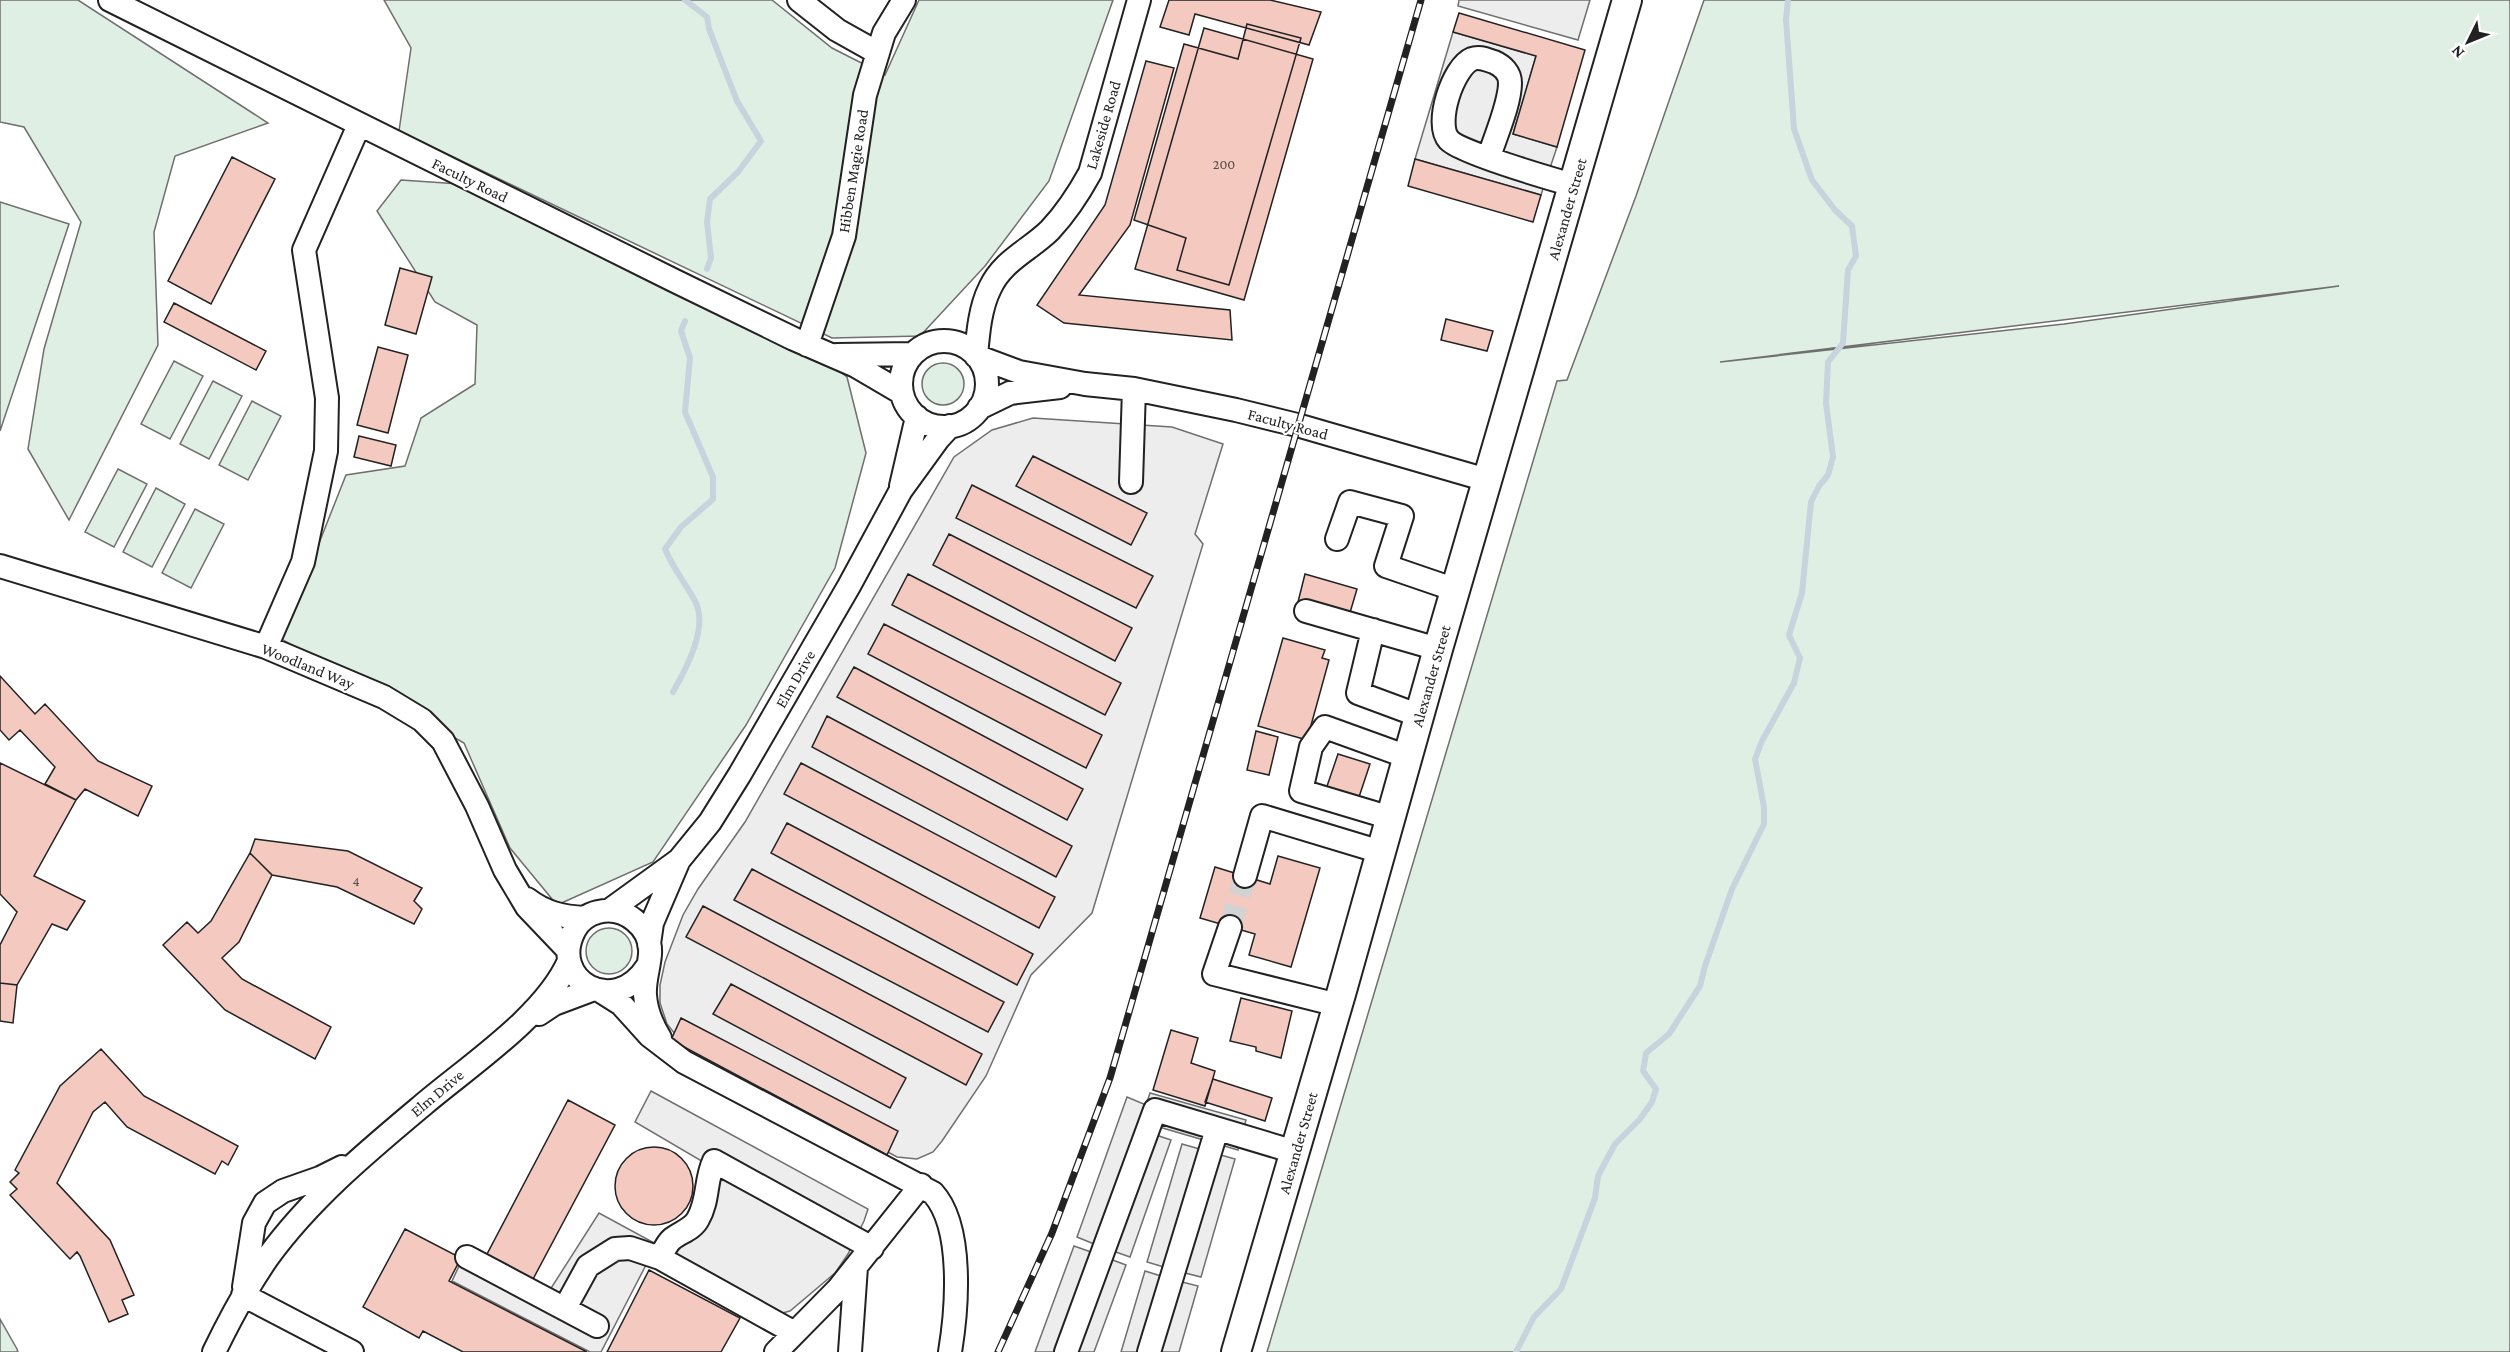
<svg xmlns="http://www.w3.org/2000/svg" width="2510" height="1352" font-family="'Crimson Pro',serif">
  <rect width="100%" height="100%" fill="#fff"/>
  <path fill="#e0efe3" stroke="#6f6f6f" stroke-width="1.5" fill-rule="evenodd" d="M0,0h78l190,123 -93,33 -21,76 4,113 -89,175 -41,-71 16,-100 37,-127 -57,-95 -24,-5z
    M384,0h388l60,48 53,27 34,-75h194l-64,181 -64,85 -65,70 -88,2 -433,-207 12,-83z
    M1704,0h806v1352h-1243l290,-971 10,-1 69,-184zM2339,286l-275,38 -344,38z
    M401,180l59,4 366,177 21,16 19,76 -31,115 -89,157 -93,137 -96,43 -47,-57 -46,-105 -183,-104 65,-164 59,-9 16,-48 54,-34 2,-59 -42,-23 -58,-91z
    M0,202l69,22 -69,207z
    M174,361l29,15 -33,63 -29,-15z
    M922 384a21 21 0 1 1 42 0a21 21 0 1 1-42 0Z
    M213,381l29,15 -33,63 -29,-15z
    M252,401l29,15 -33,64 -29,-15z
    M118,469l29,15 -33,63 -29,-15z
    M156,488l29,16 -33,63 -29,-15z
    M195,509l29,15 -33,64 -29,-15z
    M586 951a23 23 0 1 1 46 0a23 23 0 1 1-46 0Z
    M0,1319l17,30 1,3h-18z"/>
  <path fill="#ededed" stroke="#6f6f6f" stroke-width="1.5" d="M1459,0h131l-12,40 -120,-34z
    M1453,32l83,24 -23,78 44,13 -16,48 -126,-36z
    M1033,418l139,9 51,17 -28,90 8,10 -111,369 -61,62 -45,101 -44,65 -9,11 -16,7 -20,-2 -218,-118 -12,-15 -7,-21v-18l5,-23 18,-47 15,-26 47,-67 209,-365 38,-27z
    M651,1091l217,118 -4,12 -16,33 -13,19 -45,38 -15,4 -128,-52 -46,89h-11l-138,-71 14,-30 82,42 51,-80 68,37 50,-80 -82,-48z
    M1150,1093l96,27 -8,30 -79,-23 -3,8 15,5 -41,117 -17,-6 -3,8 16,6 -32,87h-59l39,-106 17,6 3,-8 -17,-7 50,-140 19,8z
    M1182,1144l53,15 -34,118 -16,-4 -3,9 16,4 -19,66h-58l24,-81 16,5 3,-9 -17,-5z"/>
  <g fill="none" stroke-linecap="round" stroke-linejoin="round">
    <path stroke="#c7d3dd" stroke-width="6" d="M685,0l22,17 2,12 28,72 24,40 -23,31 -28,27 -3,23 4,36 -4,11
      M673,692c13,-23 36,-65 22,-91 -10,-18 -22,-33 -30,-52l16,-22 32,-28v-22l-28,-65 5,-54 -9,-27 4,-10
      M1516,1352l18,-35 27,-28 34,-91 3,-22 17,-32 25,-25 12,-17 4,-13 -13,-18 3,-18 23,-19 31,-48 5,-20 27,-77 32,-65v-17l-9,-48 7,-18 32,-58 6,-25 -11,-23 13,-42 9,-91 8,-16 9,-11 5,-18 -7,-54 2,-41 15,-19 5,-73 8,-14 -4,-30 -17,-16 -23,-30 -18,-51 -8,-110 2,-19"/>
  </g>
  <path fill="#f3c9c0" stroke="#222" stroke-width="1.5" d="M1169,0h101l51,12 -12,33 -114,-31 -6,21 -29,-8z
    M1459,13l126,37 -28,97 -44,-13 23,-78 -83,-24z
    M1247,24l54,14 -72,247 -52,-15 9,-32 -52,-18 50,-176 54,15z
    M1247,24l54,14 -72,247 -52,-15 9,-32 -52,-18 50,-176 54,15z
    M1204,28l109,31 -69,241 -109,-31z
    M1146,61l28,7 -44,157 -51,70 151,15 2,30 -168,-17 -27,-18 68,-100z
    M232,157l43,22 -64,125 -43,-23z
    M1415,159l126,36 -8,27 -125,-36z
    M400,268l32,9 -16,57 -31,-9z
    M174,303l92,48 -10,19 -92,-48z
    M1446,319l47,12 -6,20 -46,-11z
    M378,347l30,8 -20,78 -31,-8z
    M359,436l37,9 -5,21 -37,-9z
    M1033,456l114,57 -16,32 -115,-59z
    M1033,456l114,57 -16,32 -115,-59z
    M972,485l181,91 -17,32 -180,-90z
    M972,485l181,91 -17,32 -180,-90z
    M949,534l183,94 -17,33 -182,-96z
    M949,534l183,94 -17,33 -182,-96z
    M908,574l213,109 -16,32 -213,-110z
    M908,574l213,109 -16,32 -213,-110z
    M1305,574l52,15 -8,27 -51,-14z
    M884,624l218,111 -16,33 -218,-114z
    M884,624l218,111 -16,33 -218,-114z
    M1283,638l42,12 -3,8 7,2 -22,80 -49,-14z
    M854,667l229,122 -16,31 -230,-123z
    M854,667l229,122 -16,31 -230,-123z
    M0,676l35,38 10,-10 53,57 54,25 -14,30 -53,-27 -9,11 -31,-16 10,-17 -35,-37 -11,10 -9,-10z
    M827,716l245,130 -16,31 -244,-130z
    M827,716l245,130 -16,31 -244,-130z
    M1256,731l22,6 -9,38 -22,-5z
    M1338,754l32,10 -13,39 -32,-11z
    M0,763l76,37 -42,76 51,25 -18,29 -15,-6 -35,61 -17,-2v-38l17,-33 -17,-18z
    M801,763l254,134 -16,31 -255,-134z
    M801,763l254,134 -16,31 -255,-134z
    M787,823l246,131 -16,31 -246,-132z
    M787,823l246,131 -16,31 -246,-132z
    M255,839l93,12 74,37 -8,13 8,8 -8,15 -77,-37 -65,-12 -22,-22z
    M250,853l22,22 -33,67 -17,16 20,21 89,48 -16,32 -90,-49 -62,-65 24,-23 11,11 13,-12z
    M1278,856l42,12 -29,99 -42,-12 6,-21 -55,-16 15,-51 55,17z
    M752,869l252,133 -16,30 -254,-132z
    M752,869l252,133 -16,30 -254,-132z
    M703,906l279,148 -16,31 -280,-148z
    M703,906l279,148 -16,31 -280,-148z
    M0,983l17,2 -4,38 -13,-2z
    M731,984l175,94 -16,30 -177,-94z
    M731,984l175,94 -16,30 -177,-94z
    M1241,998l51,13 -11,47 -25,-7v-4l-26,-6z
    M681,1018l217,113 -11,24 -216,-115z
    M681,1018l217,113 -11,24 -216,-115z
    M1171,1030l27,8 -7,25 24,8 -10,35 -52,-16z
    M101,1049l43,47 94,50 -10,19 -6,-4 -7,13 -88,-47 -22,-25 -12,10 -36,71 53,57 24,55 -12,5 6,14 -19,8 -29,-66 -3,-4 -7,7 -60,-64 7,-6 -7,-7 9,-9 -4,-3 45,-84z
    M1213,1079l59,19 -7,23 -60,-19z
    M568,1100l47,25 -83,156 -46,-25z
    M615 1186a39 39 0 1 1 78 0a39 39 0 1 1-78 0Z
    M405,1229l56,29 -12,23 138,71h-124l-40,-21 -4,7 -56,-31z
    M649,1270l91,48 -19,34h-114z"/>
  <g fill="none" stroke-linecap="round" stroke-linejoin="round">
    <path stroke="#d3d3d3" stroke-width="22" stroke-dasharray="22 11" stroke-linecap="butt" d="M1230,927l15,-51"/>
    <defs>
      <path id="minor" d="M110,0l563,280 121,59 62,27 46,27
        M799,0l38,30 41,23
        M1139,0l-49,173c-11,20 -24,40 -40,57 -20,20 -47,30 -60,58 -10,20 -12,45 -14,68l43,16 66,12 49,5 102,21 61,15 190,55
        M1489,157c6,-20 21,-53 21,-74 0,-10 -7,-17 -16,-21 -7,-2 -14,-6 -22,-3 -19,8 -38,65 -23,81 10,12 103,39 124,45
        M901 384a43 43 0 1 1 86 0a43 43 0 1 1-86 0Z
        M807,345l37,-109 21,-141 19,-62 20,-33
        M837,355l76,-1
        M979,408l31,-15 50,-6
        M1131,482l3,-93
        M901,486l16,-69
        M1337,539l13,-37 52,14 -16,50 70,24
        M0,566l266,81 118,50 38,23 21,21 34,65 28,64 22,37 41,43
        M1306,611l132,38
        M1373,630l-15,63 62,23
        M266,647l37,-85 23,-111 1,-53 -23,-148 55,-125
        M1391,818l-90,-27 10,-44 14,-20 83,30
        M1245,876l17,-60 119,36
        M527,899c18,14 36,18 58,19
        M610,910l69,-50 31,-38 30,-48 109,-188 52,-96 37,-51 12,-13
        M1230,927l-16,47 124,31
        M649,944l3,-21 27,-63
        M647,967c-33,51 -98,13 -73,-36 4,-9 14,-17 24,-19 26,-7 54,15 52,42 -1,14 -6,27 -5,41 1,16 7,30 15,43
        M602,992l19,12 29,32 34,26 249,131c31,34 24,117 17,159
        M539,1014l15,-10 40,-15
        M467,1257l130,69
        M660,1258c3,-6 7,-15 12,-19 9,-7 21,-10 26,-20 11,-19 7,-39 16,-58l158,87
        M244,1287l10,-64 11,-20 18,-12 37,-13 22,-11
        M243,1295l109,57
        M565,1308l23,-42 27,-17 15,-1 30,10 133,74
        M214,1352c16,-33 33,-65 54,-95 43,-59 100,-106 156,-153 46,-39 121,-88 145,-143
        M776,1352l62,-63 83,-104
        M850,1352l6,-85
        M1066,1352l89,-242 140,42
        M1149,1352l68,-223"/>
      <path id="major" d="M1236,1352l105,-358 97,-345 189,-649"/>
    </defs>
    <use href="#minor" stroke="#222" stroke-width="26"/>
    <use href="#major" stroke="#222" stroke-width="32"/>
    <use href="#minor" stroke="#fff" stroke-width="22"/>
    <use href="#major" stroke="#fff" stroke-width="28"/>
    <defs>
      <path id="rail" d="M998,1352l54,-119 58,-155 311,-1078"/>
    </defs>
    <use href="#rail" stroke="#222" stroke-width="7"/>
    <use href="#rail" stroke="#fff" stroke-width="4.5" stroke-dasharray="14" stroke-linecap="butt"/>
  </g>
  <g text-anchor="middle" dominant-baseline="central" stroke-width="4.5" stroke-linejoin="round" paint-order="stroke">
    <g font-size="14" fill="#564c4a">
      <text x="1224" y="164">200</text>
      <text x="356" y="881">4</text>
    </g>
    <g font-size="16" fill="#222" stroke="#fff">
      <text transform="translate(1103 125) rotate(-74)">Lakeside Road</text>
      <text transform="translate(853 171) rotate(-81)">Hibben Magie Road</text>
      <text transform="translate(470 180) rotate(26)">Faculty Road</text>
      <text transform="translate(1567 209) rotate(-74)">Alexander Street</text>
      <text transform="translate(1288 424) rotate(15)">Faculty Road</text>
      <text transform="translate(308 666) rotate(22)">Woodland Way</text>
      <text transform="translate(1431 676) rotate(-74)">Alexander Street</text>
      <text transform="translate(795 679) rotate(-60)">Elm Drive</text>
      <text transform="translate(437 1093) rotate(-40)">Elm Drive</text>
      <text transform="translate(1298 1143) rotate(-74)">Alexander Street</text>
    </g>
  </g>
  <g transform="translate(2468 42) rotate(227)" stroke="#ffffff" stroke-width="4.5" paint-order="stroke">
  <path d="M0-4.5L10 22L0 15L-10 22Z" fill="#222222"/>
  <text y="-9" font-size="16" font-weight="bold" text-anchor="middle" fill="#222222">N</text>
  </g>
</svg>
